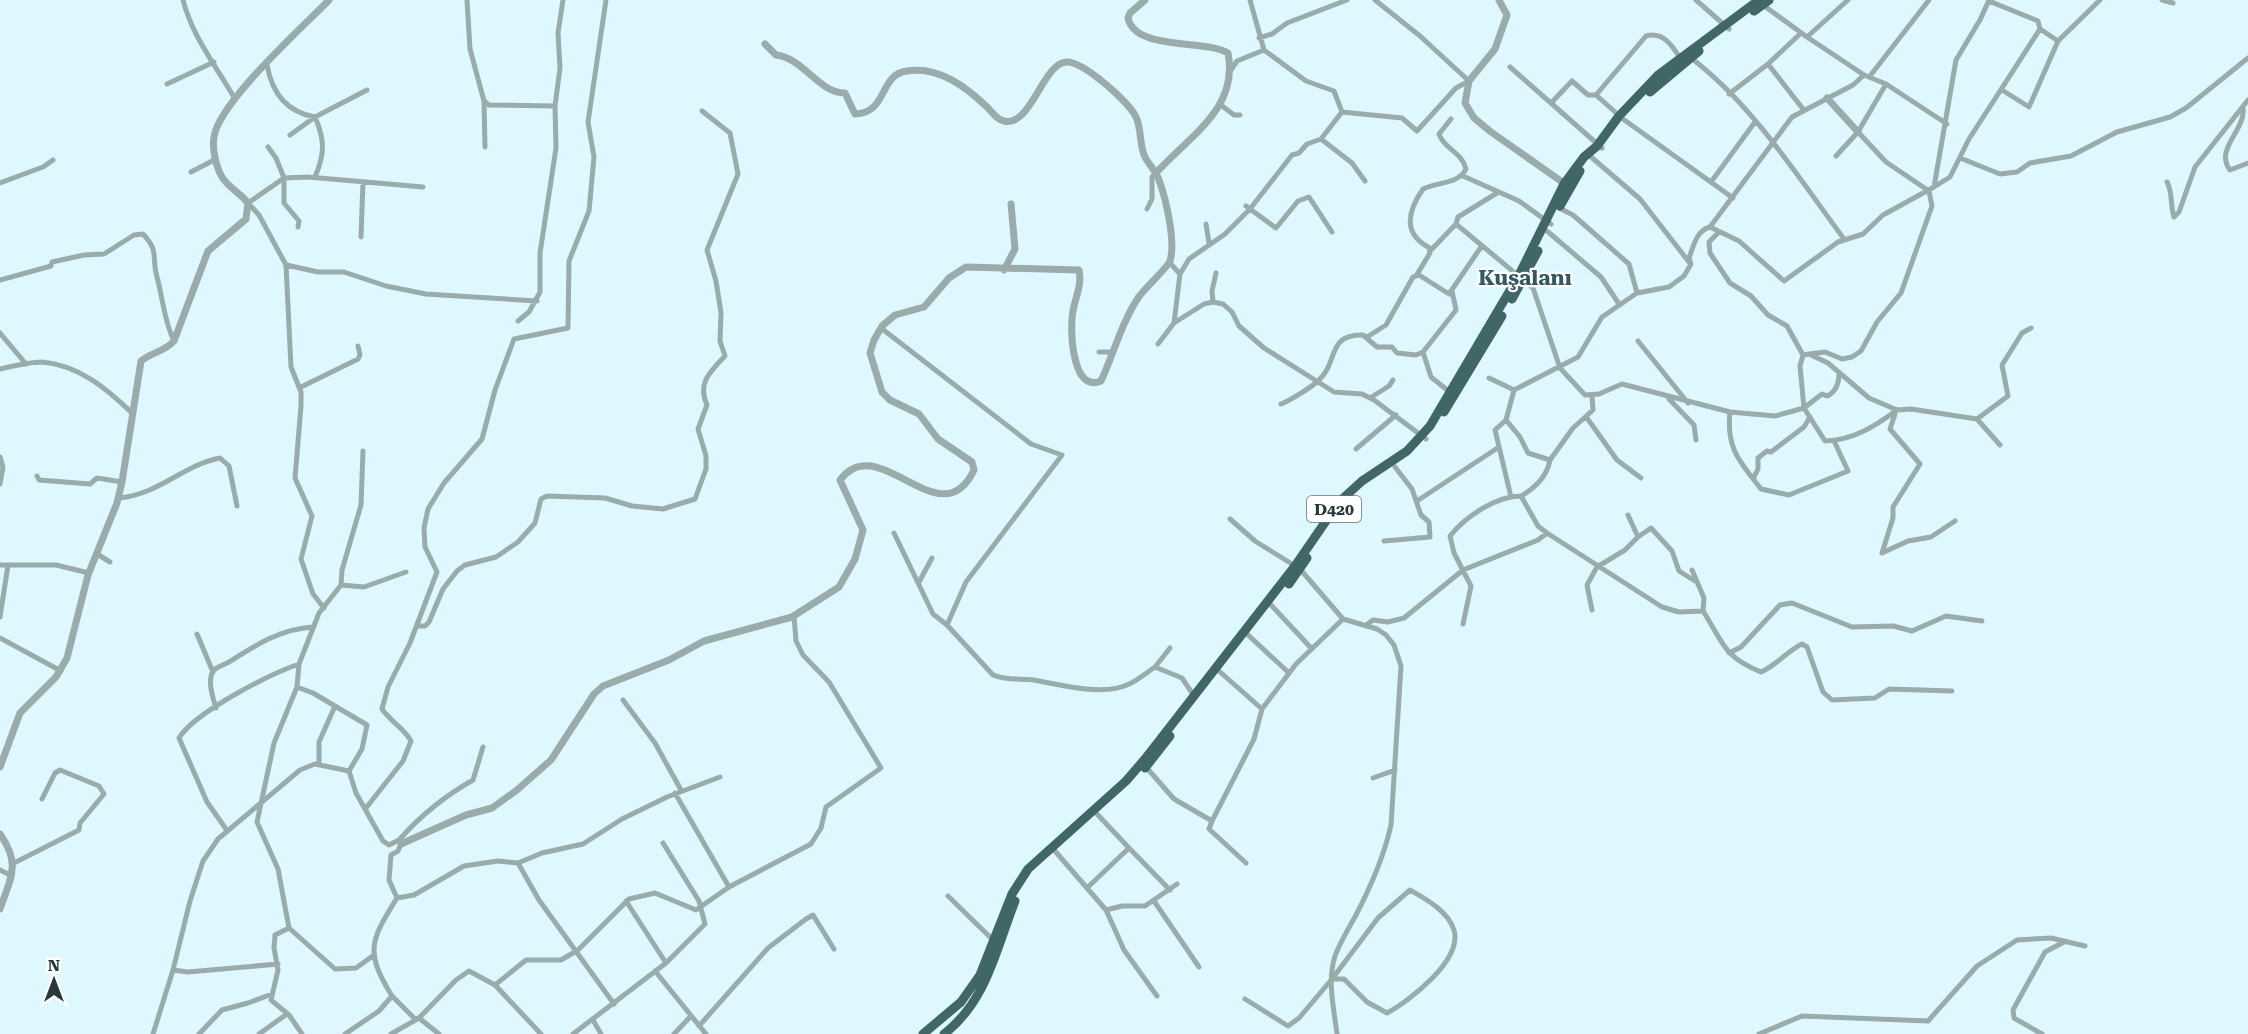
<svg xmlns="http://www.w3.org/2000/svg" width="2248" height="1034" font-family="'Roboto Serif',serif">
  <rect width="100%" height="100%" fill="#dff7fe"/>
  <g fill="none" stroke-linecap="round" stroke-linejoin="round">
    <path stroke="#99abab" stroke-width="5" d="M183,0c9,36 33,66 52,99
      M467,0l3,49 14,52 5,4 66,1
      M1250,0l14,50 42,31 28,10 8,21
      M1375,0l45,36 49,45 -13,7 -39,43 -15,-13 -60,-6 -21,27 -14,5 -8,9 -7,2 -42,54 -25,25 -36,25 -9,15 -6,49 30,-19 9,-2 10,2 9,8 7,14 25,22 70,44 28,2 12,6 52,39
      M1696,0l33,29
      M2162,0l11,3
      M1989,1l49,20 2,8 18,12
      M1763,5l44,32 57,38 22,9 61,40
      M1807,37l41,-37
      M1259,38l13,-4 15,-11 60,-23
      M1691,58c62,47 107,119 153,181
      M1768,64l35,45
      M267,65c5,28 19,47 48,52 10,23 10,37 0,60
      M1510,67l92,81
      M1231,70l6,-9 27,-11
      M1870,76l59,-76
      M167,84l47,-22
      M2002,90l27,17 29,-66 42,-41
      M1729,94l39,-30 33,-31
      M1596,95l50,-59c17,-5 27,10 35,24
      M484,101l1,46
      M1552,102l20,-21 16,14h8l27,24 110,79
      M1221,105l13,10h6
      M2243,108c3,22 -29,41 -13,62l18,-7
      M1451,119l-12,15c5,15 23,18 27,35 -7,15 -29,13 -43,20 -16,23 -21,46 9,60l24,-25
      M290,135l25,-18 52,-27
      M1321,139l31,24 13,18
      M268,147l8,11 8,20v25l15,18 -1,6
      M1590,156l50,43 49,63
      M1836,156l22,-24 28,-48
      M1960,158l40,16 17,-2 13,-9 41,-7 46,-24 53,-15 16,-9 62,-50
      M191,172l25,-13
      M1463,176l56,25 32,23
      M1711,182l44,-60
      M2167,182c6,11 3,23 7,35
      M0,183l43,-16 10,-7
      M1934,187l16,-10 19,-38 71,-110
      M1497,193l-39,24 -2,7 77,64 27,80 25,27 14,-1 23,-10 108,28 45,4 29,-8 18,-14 5,2c9,-4 12,-14 12,-23
      M1246,206l30,22 22,-27 11,-4 23,35
      M1559,208l14,7 56,49 8,29
      M1147,209l5,-10v-22l4,-4
      M2174,217l5,-5 16,-45 53,-67
      M1206,224l3,19
      M1710,227l82,-110 61,-32 11,-10
      M1547,231l54,46 18,27
      M1719,232l-10,10 1,11 20,30 21,13 17,19 19,11 16,29
      M361,237l2,-55
      M1170,263l10,11
      M286,265l32,7h26l42,14 40,8 111,7
      M1416,276l14,-23 -1,-5
      M0,280l51,-14 1,-4 32,-7 20,-1 30,-19 9,-1c17,18 8,23 14,43 6,22 7,44 17,64
      M1213,302l-1,-11 4,-18
      M518,321l11,-9 11,-20v-39l16,-105 -1,-42 5,-38 -2,-35 5,-33
      M881,328l150,116 31,11 -96,127 -19,43
      M0,333l26,31
      M1367,337l19,-12 27,-48 6,-2 30,19 32,-47
      M1638,341l50,62
      M1158,344l16,-21
      M1099,352h12
      M1423,352l33,-42 -4,-19
      M1809,354l16,-2 17,7 10,-2 9,-6 16,-29 24,-29 31,-87 -3,-15 -43,-29 -28,-30
      M0,369c13,-3 29,-7 42,-7 37,3 65,27 90,51
      M1489,378l25,12
      M299,388l59,-29 2,-4 -2,-9
      M1370,398l19,-12 4,-6
      M1669,399l25,26 2,15
      M1281,404c10,-4 29,-16 37,-23 21,-18 8,-47 45,-46l14,12h15l5,6 19,2 7,-3 8,25 20,16
      M1897,410c-23,17 -44,30 -72,31l-21,-33 -4,-42 3,-11 6,-1 19,9 41,35 28,12 14,-1 66,10 23,26
      M1730,412c-4,37 10,50 31,77l28,6 59,-24 -13,-28
      M1895,414l-5,15 30,35 -27,43v11l-11,35 26,-12 23,-4 24,-16
      M1587,418l30,42 24,18
      M1977,419l31,-23 -6,-31 20,-32 9,-5
      M1506,420l14,17 8,16 22,7 23,-32 20,-18 -1,-14
      M1356,449l40,-34
      M363,451l-2,54 -19,65 -1,15 -22,28 -20,51 -2,23 -23,56 -17,79 21,47 11,59 46,41 21,-1 18,-13
      M0,457l3,10 -3,17
      M37,476l2,4 51,4 7,-6 25,4
      M1753,479l5,-10v-11l9,-7 4,1 33,-25 6,-10
      M1521,496c14,-8 26,-20 29,-36
      M1511,497l-16,-67 11,-10 8,-30 64,-33 24,-40 35,-24 32,-6 15,-11 7,-12 -2,-6c5,-13 7,-27 21,-31l29,14 45,40 54,-39 25,-8 20,-19 51,-28 22,-127 24,-40 9,-20
      M119,498c41,-4 64,-33 101,-40l9,8 8,40
      M1417,501l82,-54
      M1230,519l25,22 45,28 43,50 34,10 9,6 8,10 7,21 -10,159c-7,32 -20,61 -35,90 -7,13 -16,27 -21,41 -8,25 -1,53 2,78
      M894,533l39,81 14,11 46,50c14,6 27,3 41,5 27,5 67,16 93,5 10,-4 19,-12 28,-18l27,11 12,18
      M1638,537l13,-9 21,23 7,20 16,10
      M1384,541l46,-4 -1,-15 -8,-7 -9,-26 -17,-22
      M97,554l13,8
      M0,565h56l33,8
      M919,582l13,-24
      M341,585l23,2 42,-15
      M1271,605l41,44
      M324,608l-11,-14 -12,-35 11,-43 -17,-38 6,-72v-14l-10,-25 -5,-102 -27,-50 -11,-12 36,-25 24,-1 115,10
      M1592,610l-5,-25 10,-18 28,-17 13,-13 -10,-22
      M1703,611c20,31 20,46 58,61 15,-6 26,-21 41,-28l5,3 16,45 9,8 43,-2 14,-9 63,2
      M0,617l8,-52
      M1463,624l8,-38 -17,-33 -4,-17c15,-19 46,-40 71,-40l17,30 9,7 115,74 17,5 24,-1 1,-13 -12,-28
      M1366,625l7,-5 15,2 16,-4 59,-48 75,-30 9,-7
      M417,626h8l4,-4 14,-33 14,-18 8,-6 31,-8 22,-15 17,-19 6,-24 6,-3 58,2 27,8 31,3 32,-10 11,-30v-13l-8,-27 9,-24c-10,-22 3,-33 18,-49l-5,-15 1,-28 -5,-32 -9,-31 31,-76 -8,-41 -28,-22
      M197,634l16,38
      M1247,634l42,39
      M0,638l61,33
      M1729,653l12,-6 39,-42 12,-2 60,24 41,-1 19,5 34,-15 36,5
      M1155,667l15,-19
      M1219,671l43,38
      M297,687l16,6 54,32 -5,24 -13,22
      M623,700l32,43 26,47
      M216,708c-3,-10 -9,-27 -3,-37 3,-4 11,-6 16,-9 27,-17 51,-33 84,-35
      M319,764v-22l16,-36
      M1146,767l28,32 38,22
      M1373,778l22,-8
      M675,793l54,94
      M366,808l37,-47 8,-20c-7,-13 -19,-18 -29,-32l6,-22 22,-44 27,-71 -12,-25 -1,-19 4,-19 16,-26 38,-44 13,-49 19,-51 54,-11 1,-67 20,-50 5,-54 -6,-35 18,-122
      M226,829l-19,-27 -28,-64c16,-26 91,-64 120,-74
      M1129,848l41,42
      M1055,851l51,59 18,40 33,46
      M14,863l65,-33 1,-7 24,-29 -5,-8 -39,-16 -5,3 -13,26
      M518,863l21,37 75,104
      M1246,863l-37,-34 3,-8 42,-82 8,-30 34,-45 47,-45
      M0,870l12,6
      M1088,887l41,-39 -32,-34
      M948,896l46,45
      M397,898l17,-3 50,-29 34,-5 20,2 24,-10 41,-9 39,-25 45,-22 53,-20
      M626,901l40,62
      M1154,901l45,66
      M1106,910l16,-4h23l32,-22
      M289,928l-14,7 -1,13 4,22 -7,30 18,15 13,19
      M173,970l15,2 90,-8
      M655,971l51,63
      M495,985l31,-25h35l17,-10 51,-51 26,-6 41,17 33,-23 82,-43 10,-16 5,-21 55,-39 -52,-86 -26,-27 -7,-14 -2,-25
      M392,996l23,23 4,-1 20,16
      M1245,999l43,27 11,-8 33,-39 46,-61 32,-28c16,9 38,21 44,40 9,30 -45,71 -67,83l-20,-11 -23,-23h-12
      M593,1020l8,14
      M699,1026l69,-78 38,-29 7,-4 21,34
      M153,1034l20,-64 17,-69 13,-40 15,-22 82,-69 15,-6 34,7 7,22 27,48 6,4 10,-5
      M199,1034l23,-24 26,-7 24,-9
      M259,1034l28,-20
      M345,1034l34,-23 13,-15c-28,-45 -21,-56 5,-98l-8,-18 2,-25 7,-4 3,-7 -2,-4c22,-25 44,-43 74,-60l10,-33
      M391,1034l28,-16 37,-38 13,-9 26,14 46,49
      M573,1034l93,-71 39,-39 -6,-23 -36,-58
      M674,1034l16,-17
      M1759,1034l43,-18 126,5 49,-55 40,-26 34,-2 34,8
      M2042,1034l-28,-16 -1,-8 32,-58 19,-10"/>
    <path stroke="#99abab" stroke-width="7" d="M1145,0l-15,13 -2,5c7,33 76,21 100,35 11,56 -39,83 -72,120
      M1499,0l8,15 -12,34 -26,32 -4,22 9,15 17,14 77,54
      M1827,98l31,34
      M1004,270l11,-21 -4,-45
      M0,767l20,-54 36,-36 11,-19 21,-83 29,-72 5,-21 19,-121c11,-9 23,-9 33,-20l34,-90 38,-32 2,-16c-7,-9 -20,-16 -26,-26 -6,-10 -10,-28 -8,-40 5,-35 88,-109 115,-137
      M0,834c21,30 11,43 0,75
      M401,844l65,-29 26,-7 25,-18 34,-30 43,-66 9,-8 66,-26 35,-19 88,-24 47,-30 16,-28 8,-29 -23,-50c38,-52 101,60 134,-10l-2,-8 -34,-23 -19,-25 -29,-14 -8,-8 -12,-39 4,-13 8,-14 13,-11 29,-8 25,-29 17,-11 113,3c4,17 -7,33 -7,50 -1,16 1,73 29,61 13,-28 20,-57 37,-83 6,-9 30,-31 32,-37 6,-19 -4,-62 -11,-81 -3,-9 -10,-15 -14,-23 -6,-12 -3,-27 -9,-40 -7,-15 -52,-55 -69,-55 -24,0 -36,66 -63,59 -7,-1 -12,-9 -17,-14 -21,-20 -48,-41 -80,-36 -29,4 -18,41 -52,43l-10,-21c-27,0 -41,-35 -69,-38l-11,-11"/>
    <path stroke="#406666" stroke-width="9" d="M1754,11l15,-11
      M1650,92l49,-41
      M1560,206l20,-35
      M1512,299l26,-48
      M1444,412l58,-96
      M1289,584l18,-26
      M1145,768l25,-32
      M923,1034l38,-32 19,-27 32,-81 16,-25 98,-88 19,-22 150,-193 44,-64 23,-21 45,-30 23,-25 89,-151 45,-91 20,-27 13,-11 22,-30 39,-41 101,-75
      M944,1034c43,-33 52,-85 71,-133"/>
  </g>
  <g text-anchor="middle" dominant-baseline="central" stroke-width="4.5" stroke-linejoin="round" paint-order="stroke">
    <rect fill="#fff" stroke="#687477" stroke-width="1.5" x="1307" y="496" width="54" height="26" rx="4.5"/>
    <g font-size="16" font-weight="bold" fill="#28383d">
      <text x="1334" y="509">D420</text>
    </g>
    <g font-size="21" font-weight="bold" fill="#335862" stroke="#fff">
      <text x="1525" y="278">Kuşalanı</text>
    </g>
  </g>
  <g transform="translate(54 980)" stroke="#ffffff" stroke-width="4.5" paint-order="stroke">
  <path d="M0-4.5L10 22L0 15L-10 22Z" fill="#28383d"/>
  <text y="-9" font-size="16" font-weight="bold" text-anchor="middle" fill="#28383d">N</text>
  </g>
</svg>
